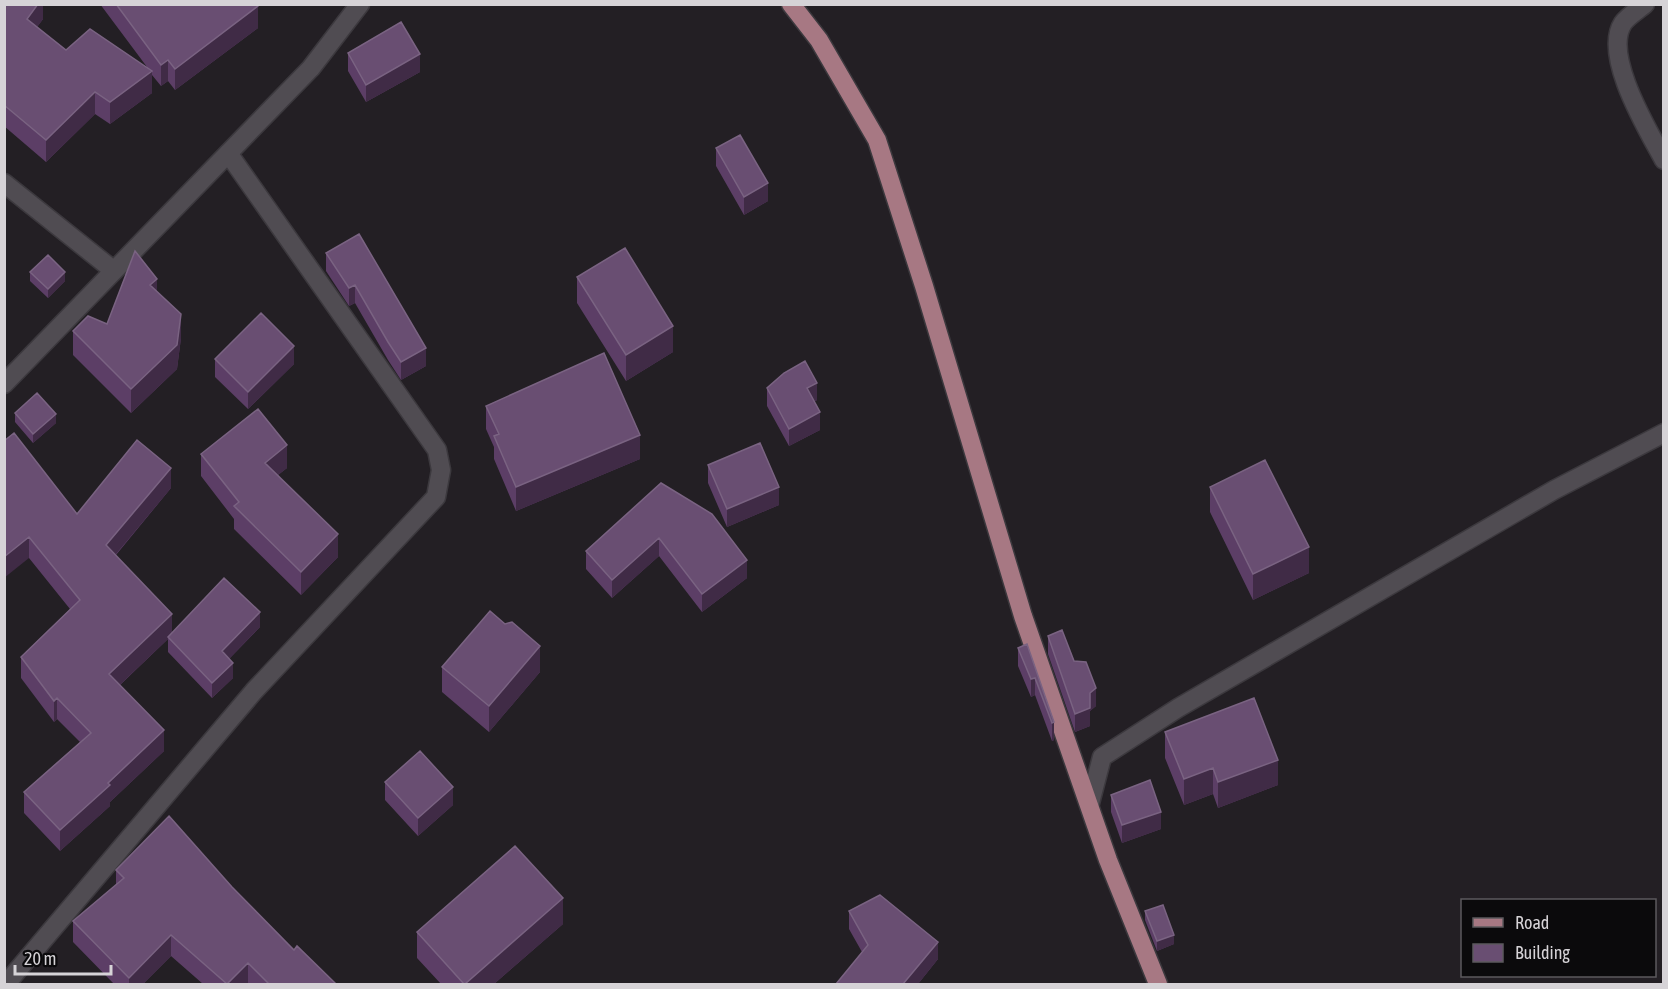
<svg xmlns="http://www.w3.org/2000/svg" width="1668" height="989" font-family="'Asap Condensed',sans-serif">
  <rect width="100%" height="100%" fill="#231f24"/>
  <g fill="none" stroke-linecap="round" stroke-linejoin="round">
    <defs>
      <path id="minor" d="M1645,4c-7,6 -17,12 -22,19 -21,32 25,107 41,137
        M4,183l109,87
        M4,384l307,-316 49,-64
        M1090,803l12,-46 76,-49 376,-218 110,-57
        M11,978l243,-287 182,-194 5,-27 -4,-20 -209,-297"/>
      <path id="major" d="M791,4l28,36 58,100 47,146 99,330 85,244 50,124"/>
    </defs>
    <use href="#minor" stroke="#3c393e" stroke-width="21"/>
    <use href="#major" stroke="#3c393e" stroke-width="21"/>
    <use href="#minor" stroke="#504c52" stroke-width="18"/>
    <use href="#major" stroke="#a77883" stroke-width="18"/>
  </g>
  <path fill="#5c3e66" d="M4,4h39v15l-6,8 29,23 81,17 -47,-63h157l1,24 -83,62 -7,-9 -7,5 -9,-11v18l-42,31 -15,-10 -49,48 -42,-36z
    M348,53l72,19 -54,30 -18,-31z
    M716,148l52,53 -24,14 -28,-49z
    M326,253l100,113 -25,14 -13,-20 -33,-57 -6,3 -23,-35z
    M30,272l35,9 -17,17 -18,-17z
    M577,277l96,75 -47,29 -49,-78z
    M157,292l24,46 -4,31 -46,44 -58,-58v-24l34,-7z
    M215,359l79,5 -46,45 -33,-32z
    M767,388l50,12 -3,2 6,28 -31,16 -22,-40z
    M486,406l154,53 -124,52 -22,-52v-12l-8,-18z
    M15,413l41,10 -23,20 -18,-21z
    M4,441l73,73 94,-26 -55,67 56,78 88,-6 -31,32 4,19 -21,20 -44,-46v-13l-48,46 44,66 -54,51v4l-50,45 -36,-38v-21l56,-50 -23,-23 -3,3 -33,-44v-21l49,-48 -41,-51z
    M201,454l86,14 -9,7 60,82 -37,38 -67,-66v-10l-33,-43z
    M708,465l71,40 -52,22 -19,-44z
    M661,483l86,95 -45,34 -43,-56 -47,42 -26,-29v-18z
    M1210,487l99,86 -56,27 -43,-88z
    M1048,636l26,25 22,45 -6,5v15l-15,6 -27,-78z
    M1027,644l27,78v18l-2,1 -17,-46 -4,2 -13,-31v-18z
    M442,667l98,5 -51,60 -47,-40z
    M1165,732l113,53 -60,23 -5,-14 -29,11 -19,-47z
    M385,782l68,23 -35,31 -33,-36z
    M1111,795l50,34 -39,14 -11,-31z
    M116,870l116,17 62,63 42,34h-133l-32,-28 -28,28h-29l-41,-42v-21l43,-36z
    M849,911l89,48 -20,25h-82l26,-32 -13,-23z
    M1145,911l29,33 -17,7 -12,-31z
    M563,924l-69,60h-53l-24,-26v-26z"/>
  <path fill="#402b46" d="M38,4h5v15l-16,22v-22z
    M258,6v22l-83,62v-21z
    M420,54v18l-54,30v-17z
    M168,60v21l-7,5v-21z
    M152,71v22l-42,31v-22z
    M95,92v22l-49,48v-22z
    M768,183v18l-24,14v-18z
    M65,272v9l-17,17v-9z
    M157,279v24l-7,-18z
    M355,285v18l-6,3v-18z
    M181,314v24l-4,31 -46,44v-24z
    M673,326v26l-47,29v-26z
    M294,346v18l-46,45v-17z
    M426,348v18l-25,14v-18z
    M817,383v17l-10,6v-18z
    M820,412v18l-31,16v-17z
    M56,414v9l-23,20v-9z
    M640,435v24l-124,52v-24z
    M287,445v23l-22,17v-22z
    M171,468v20l-65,78v-21z
    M779,487v18l-52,22v-18z
    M338,534v23l-37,38v-23z
    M29,537v21l-25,20v-21z
    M659,538v18l-47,42v-18z
    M1309,547v26l-56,27v-26z
    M747,560v18l-45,34v-18z
    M260,612v15l-38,39v-15z
    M172,614v21l-4,2v2l-59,56v-21z
    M540,646v26l-51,60v-26z
    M233,663v15l-21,20v-15z
    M1035,678v17l-4,2v-18z
    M1096,688v18l-6,5v15l-15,6v-18l15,-21z
    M57,698v21l-3,3v-21z
    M1054,722v18l-2,1v-18z
    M164,730v21l-54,51v4l-50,45v-21z
    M1278,760v25l-60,23v-26z
    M1213,768v26l-29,11v-26z
    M453,787v18l-35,31v-18z
    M1161,812v17l-39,14v-18z
    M563,898v26l-69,60h-29z
    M171,935v21l-28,28h-14v-6z
    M1174,935v9l-17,7v-10z
    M938,942v17l-20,25h-15z
    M248,963v21h-20z"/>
  <path fill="#694e72" stroke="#7a6382" stroke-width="1.5" d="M4,4h34l-11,15 39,31 24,-21 62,42 -42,31 -15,-10 -49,48 -42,-35z
    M116,4h141l1,2 -83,63 -7,-9 -7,5z
    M401,22l19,32 -54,31 -18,-32z
    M740,135l28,48 -24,14 -28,-49z
    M359,234l67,114 -25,14 -13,-20 -33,-57 -6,3 -23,-35z
    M625,248l48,78 -47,29 -49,-78z
    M135,251l22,28 -7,6 31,29 -4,31 -46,44 -58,-58 15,-15 19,8z
    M48,255l17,17 -17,17 -18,-17z
    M261,313l33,33 -46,46 -33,-33z
    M604,353l36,82 -124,52 -22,-51 5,-2 -13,-28z
    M805,361l12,22 -10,5 13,24 -31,17 -22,-41 17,-15z
    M37,393l19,21 -23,20 -18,-21z
    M258,409l29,36 -22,18 73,71 -37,38 -67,-66 5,-4 -38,-48z
    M14,433l63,81 60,-74 34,28 -65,77 66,69 -63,60 55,56 -56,53 2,2 -50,45 -36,-38 67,-59 -34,-35 -3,3 -33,-44 59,-57 -51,-63 -25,20v-116z
    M760,443l19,44 -52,22 -19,-44z
    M1265,460l44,87 -56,27 -43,-87z
    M661,483l51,31 35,46 -45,34 -43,-56 -47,42 -26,-29z
    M224,578l36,34 -38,39 11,12 -21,20 -44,-46z
    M490,611l15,13 7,-2 28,24 -51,60 -47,-39z
    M1062,630l12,31 12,1 10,26 -6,5v15l-15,6 -27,-78z
    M1027,644l27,78 -2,1 -17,-45 -4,1 -13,-31z
    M1254,698l24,62 -60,22 -5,-14 -29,11 -19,-47z
    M420,751l33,36 -35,31 -33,-36z
    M1150,780l11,32 -39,13 -11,-30z
    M169,816l63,71 62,63 3,-4 39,38h-67l-21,-21 -21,21 -56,-49 -42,43 -56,-57 51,-43 -8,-8z
    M515,846l48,52 -98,86h-1l-47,-52z
    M880,895l58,47 -35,42h-67l32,-39 -19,-34z
    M1163,905l11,30 -17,6 -12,-30z"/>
  <rect width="1668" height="989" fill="none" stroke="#d6d3d7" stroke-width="12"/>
  <rect x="1461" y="899" width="195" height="78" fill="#0b0a0c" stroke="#5c5a5d" stroke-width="1.5"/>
  <rect x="1473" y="918" width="30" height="9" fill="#a77883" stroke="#5c5a5d" stroke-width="1.5"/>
  <text x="1515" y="929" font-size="18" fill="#d6d3d7">Road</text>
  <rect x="1473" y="944" width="30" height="18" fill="#694e72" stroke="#5c5a5d" stroke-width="1.5"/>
  <text x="1515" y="959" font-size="18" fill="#d6d3d7">Building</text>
  <path d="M15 965v9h96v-9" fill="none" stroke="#d6d3d7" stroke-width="3"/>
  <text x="24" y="965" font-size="18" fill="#d6d3d7" stroke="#0b0a0c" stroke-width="4.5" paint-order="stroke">20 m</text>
</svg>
